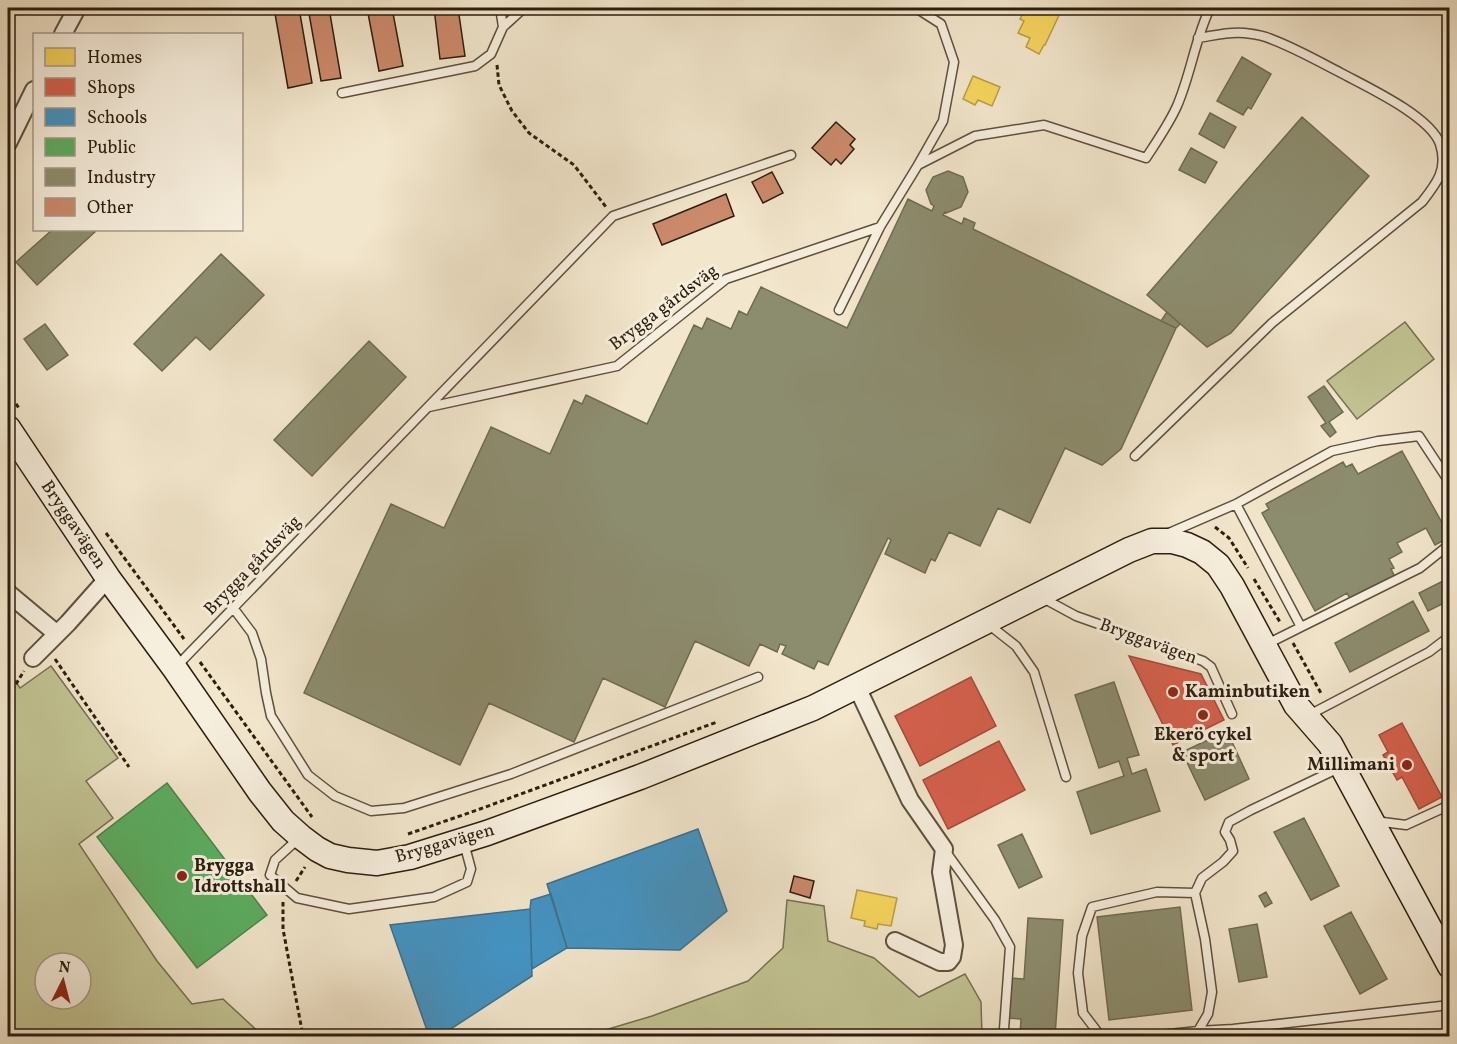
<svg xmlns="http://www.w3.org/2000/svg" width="1457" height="1044" font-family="Vollkorn,serif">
  <rect width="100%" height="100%" fill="#f2e6cc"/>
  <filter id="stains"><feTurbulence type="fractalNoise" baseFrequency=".00333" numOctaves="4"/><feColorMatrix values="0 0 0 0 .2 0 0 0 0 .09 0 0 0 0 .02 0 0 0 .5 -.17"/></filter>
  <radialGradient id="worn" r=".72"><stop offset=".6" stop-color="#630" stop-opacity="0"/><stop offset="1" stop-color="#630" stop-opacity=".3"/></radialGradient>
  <path fill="#c2c393" stroke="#777050" stroke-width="1.5" fill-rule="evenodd" d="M1405,322l29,37 -77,60 -30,-38z
    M51,666l67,92 -32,23 27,37 -34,26 78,117 35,43 31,-5 40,37h-255v-366l12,18zM45,963h36v36h-36z
    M787,900l37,6 4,35 46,17 45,39 46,-23 16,28 1,34h-397l67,-20 96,-35 35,-33z"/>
  <path fill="#f6d55c" stroke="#b99e45" stroke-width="1.5" d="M1026,8l3,1 1,-1 32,1 -17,36h-1l-5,9 -13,-7 4,-9 -12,-5 6,-12 -4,-2z
    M973,76l27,11 -8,19 -14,-6 -3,5 -12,-6z
    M857,890l40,8 -6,28 -13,-2 -1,5 -13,-3 1,-5 -14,-3z"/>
  <path fill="#d6604d" stroke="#a34c3a" stroke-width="1.5" d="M1129,656l72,18 23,46 -51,25z
    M971,677l25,49 -76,40 -25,-50z
    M1402,723l40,74 -23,12 -17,-32 -5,3 -14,-25 5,-3 -9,-17z
    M999,741l26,49 -77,39 -25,-49z"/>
  <path fill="#4393c3" stroke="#3c708d" stroke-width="1.5" d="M698,829l29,82 -47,39 -113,-2 -20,-64z
    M551,894l16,54 -35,21 -2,-60 1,-9z
    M530,909l2,67 -92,60h-11l-39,-111z"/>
  <path fill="#5aae61" stroke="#4c8348" stroke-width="1.5" d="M167,783l100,132 -70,53 -100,-131z"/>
  <path fill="#8c8c6e" stroke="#6f6b51" stroke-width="1.5" d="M8,8h2l-1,45h-1z
    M1242,57l29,17 -20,35 -3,-2 -5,8 -26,-14z
    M1210,113l26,14 -12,21 -25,-14z
    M1302,117l67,59 -138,157 -24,14 -60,-52z
    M1191,148l26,14 -12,21 -26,-13z
    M948,171l15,6 5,15 -7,15 -15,6 -1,-1 -2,3 19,9 2,-6 11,5 -2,6 95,46 108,53 -55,121 -19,16 -37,-17 -35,75 -32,-15 -18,38 -31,-14 -14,29 -4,-2 -6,14 -40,-19 6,-14 -3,-2 -60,127 -10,-4 -4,8 -32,-15 4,-8 -6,-2 -3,8 -17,-8 -11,22 -54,-25 -30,66 -62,-29 -29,64 -85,-39 -29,62 -156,-72 87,-189 53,24 47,-101 59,27 24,-54 8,4 4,-9 61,29 47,-99 8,4 5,-11 24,11 8,-18 8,4 14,-28 86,41 61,-129 24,12 2,-5 -3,-2 -5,-14 7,-13z
    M52,230h45l-60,55 -21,-23z
    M221,254l43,41 -54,55 -14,-13 -34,34 -28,-27z
    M1167,312l13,12 -4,4 -15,-7z
    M45,324l23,31 -21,15 -23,-31z
    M369,341l37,36 -94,99 -38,-36z
    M1324,386l19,26 -14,10 7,10 -6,5 -9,-11 5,-3 -18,-26z
    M1402,451l48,86 -15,8 -9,-17 -29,15 5,9 -13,7 5,9 -3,1 4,8 -44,24 -4,-8 -32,18 -53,-98 7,-4 -3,-5 77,-42 3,5 6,-3 6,10z
    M1449,578l1,22 -22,11 -9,-18z
    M1413,601l16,30 -79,41 -15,-29z
    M1114,682l25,73 -12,3 5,16 14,-5 14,42 -69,23 -14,-42 47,-16 -5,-15 -20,7 -24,-73z
    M1227,731l22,48 -44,21 -23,-48z
    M1304,818l35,68 -28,14 -37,-68z
    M1022,834l20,43 -23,11 -21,-43z
    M1266,892l6,11 -7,4 -6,-11z
    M1180,907l12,103 -83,10 -12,-103z
    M1351,912l36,67 -27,15 -36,-68z
    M1028,918l35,2 -8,116h-35l1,-17 -14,-1 2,-40 15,1z
    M1257,924l10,53 -28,5 -10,-53z"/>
  <path fill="#cc8a6c" stroke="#2c1e0e" stroke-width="1.5" d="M274,8h25l13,75 -24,5z
    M308,8h21l12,70 -20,3z
    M367,8h25l11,58 -24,5z
    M434,8h24l7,48 -25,3z
    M836,122l19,17 -5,6 4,4 -13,15 -5,-5 -5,6 -19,-17z
    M772,172l11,21 -20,10 -11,-21z
    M726,194l8,22 -72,29 -9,-21z
    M794,876l20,5 -4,17 -20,-6z"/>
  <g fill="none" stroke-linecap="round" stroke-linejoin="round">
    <defs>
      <path id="lane" d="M500,8l3,19
        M916,8l25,16 13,38 -11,59 -25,44
        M342,93l133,-27 16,-12 12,-27 21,-19
        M839,310l41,-83 38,-62 57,-29 69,-11 102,33c11,-17 23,-34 31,-52 14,-32 18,-67 33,-98
        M429,407l188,-41 109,-87 154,-52
        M1135,456l137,-133 150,-121c15,-19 26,-33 18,-58 -10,-28 -73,-57 -99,-71 -23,-12 -46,-25 -70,-34 -8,-4 -19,-5 -27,-6 -14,-2 -32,3 -46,5
        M1236,504l65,123 -36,18
        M1169,533l67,-29 96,-53 46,-10 41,-5 31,47
        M1041,597l35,19 127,45 8,6 21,47
        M234,609l18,24 9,26 5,34 5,23 37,59 27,21 36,15 33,-3 107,-34 247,-97
        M988,624l28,22 18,26 32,105
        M1301,627l119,-59 30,-24
        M175,668l438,-452 178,-61
        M1309,715l120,-63 21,-16
        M1375,821l31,4 35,-16 9,-5
        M298,839l-23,21 -5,15 27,23 52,11 85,-12 33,-15 4,-13 -7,-26
        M946,852l49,68 15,27 -6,82 1,7
        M1198,1031l35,-2 217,-24
        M1117,1036l-18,-2 -16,-21 -5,-40 4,-37 10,-29 65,-15 38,1
        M1150,1036l48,-5 10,-17 4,-22 -7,-53 -10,-46 7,-15 21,-16 10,-11 -3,-11 -5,-8 4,-10 22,-12 88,-42"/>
      <path id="street" d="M63,34l14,-26
        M8,143l26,-53
        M8,593l49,41
        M33,658l35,-35 40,-45
        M857,687l53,113 34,49 -3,23 13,73 -2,12 -4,5h-8l-45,-21"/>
      <path id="secondary" d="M8,428l100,150 67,91 85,123 23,29 18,16 16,12 13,7 18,4 29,3 33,-6 77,-24 153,-56 173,-69 316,-158 23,-9h20l15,4 15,7 16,13 14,21 64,119 34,39 120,222"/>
    </defs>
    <use href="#lane" stroke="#5e503e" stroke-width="11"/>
    <use href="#street" stroke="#5e503e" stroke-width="20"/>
    <use href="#secondary" stroke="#2c1e0e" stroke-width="27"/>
    <path stroke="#2c1e0e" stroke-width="3" stroke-dasharray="4.5 3" stroke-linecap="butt" d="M497,65l2,20 13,26 17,22 45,32 32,42
      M8,391l12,19
      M1215,527l14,11 19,30
      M106,533l78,106
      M1254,579l26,43
      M1293,643l29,52
      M55,659l74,108
      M200,662l112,155
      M8,697l16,-26
      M408,834l72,-25 237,-87
      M296,881l9,-14
      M283,902v27l20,107"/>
    <use href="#lane" stroke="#f7efde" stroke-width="8"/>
    <use href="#street" stroke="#f7efde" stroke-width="16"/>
    <use href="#secondary" stroke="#f7efde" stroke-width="24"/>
  </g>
  <g fill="#8f2418" stroke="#f7efde" stroke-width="2">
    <circle cx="1173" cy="692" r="6"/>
    <circle cx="1203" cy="715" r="6"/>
    <circle cx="1407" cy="765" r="6"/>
    <circle cx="182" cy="876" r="6"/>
  </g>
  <g text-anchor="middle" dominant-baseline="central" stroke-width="6" stroke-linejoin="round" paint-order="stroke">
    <g font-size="18" fill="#2c1e0e" stroke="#f7efde">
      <text transform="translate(664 308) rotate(-37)">Brygga gårdsväg</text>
      <text transform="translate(73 525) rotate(56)">Bryggavägen</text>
      <text transform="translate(253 566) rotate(-46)">Brygga gårdsväg</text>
      <text transform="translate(1148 642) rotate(20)">Bryggavägen</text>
      <text transform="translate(445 844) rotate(-16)">Bryggavägen</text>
    </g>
    <g font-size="18" font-weight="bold" fill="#2c1e0e" stroke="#f7efde" text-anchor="start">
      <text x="1185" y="692">Kaminbutiken</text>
      <text x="1203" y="735" text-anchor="middle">Ekerö cykel<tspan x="1203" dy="21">&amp; sport</tspan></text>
      <text x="1395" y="765" text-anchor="end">Millimani</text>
      <text x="194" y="866">Brygga<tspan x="194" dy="21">Idrottshall</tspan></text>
    </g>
  </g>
  <rect width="1457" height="1044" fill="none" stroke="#f2e6cc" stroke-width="30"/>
  <rect x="9" y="9" width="1439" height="1026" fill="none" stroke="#2c1e0e" stroke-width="3"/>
  <rect x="15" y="15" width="1427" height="1014" fill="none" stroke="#2c1e0e" stroke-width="1.5"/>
  <rect x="33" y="33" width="210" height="198" fill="#f7efde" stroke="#a69b8b" stroke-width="1.5"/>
  <rect x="45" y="48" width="30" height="18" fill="#f6d55c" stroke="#a69b8b" stroke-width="1.5"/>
  <text x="87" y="63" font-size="18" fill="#2c1e0e">Homes</text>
  <rect x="45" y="78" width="30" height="18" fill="#d6604d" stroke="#a69b8b" stroke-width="1.5"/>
  <text x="87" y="93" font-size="18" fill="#2c1e0e">Shops</text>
  <rect x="45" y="108" width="30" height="18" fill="#4393c3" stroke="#a69b8b" stroke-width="1.5"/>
  <text x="87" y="123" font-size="18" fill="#2c1e0e">Schools</text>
  <rect x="45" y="138" width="30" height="18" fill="#5aae61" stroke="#a69b8b" stroke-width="1.5"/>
  <text x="87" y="153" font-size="18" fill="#2c1e0e">Public</text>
  <rect x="45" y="168" width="30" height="18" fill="#8c8c6e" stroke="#a69b8b" stroke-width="1.5"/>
  <text x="87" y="183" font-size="18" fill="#2c1e0e">Industry</text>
  <rect x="45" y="198" width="30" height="18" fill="#cc8a6c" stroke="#a69b8b" stroke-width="1.5"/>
  <text x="87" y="213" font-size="18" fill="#2c1e0e">Other</text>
  <g transform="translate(63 981) rotate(6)"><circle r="28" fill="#f7efde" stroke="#a69b8b" stroke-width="1.5"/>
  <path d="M0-4.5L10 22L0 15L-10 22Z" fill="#8f2418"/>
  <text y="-9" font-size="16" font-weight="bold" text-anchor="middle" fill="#2c1e0e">N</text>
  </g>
  <rect width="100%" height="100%" filter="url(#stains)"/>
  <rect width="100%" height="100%" fill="url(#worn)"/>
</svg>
